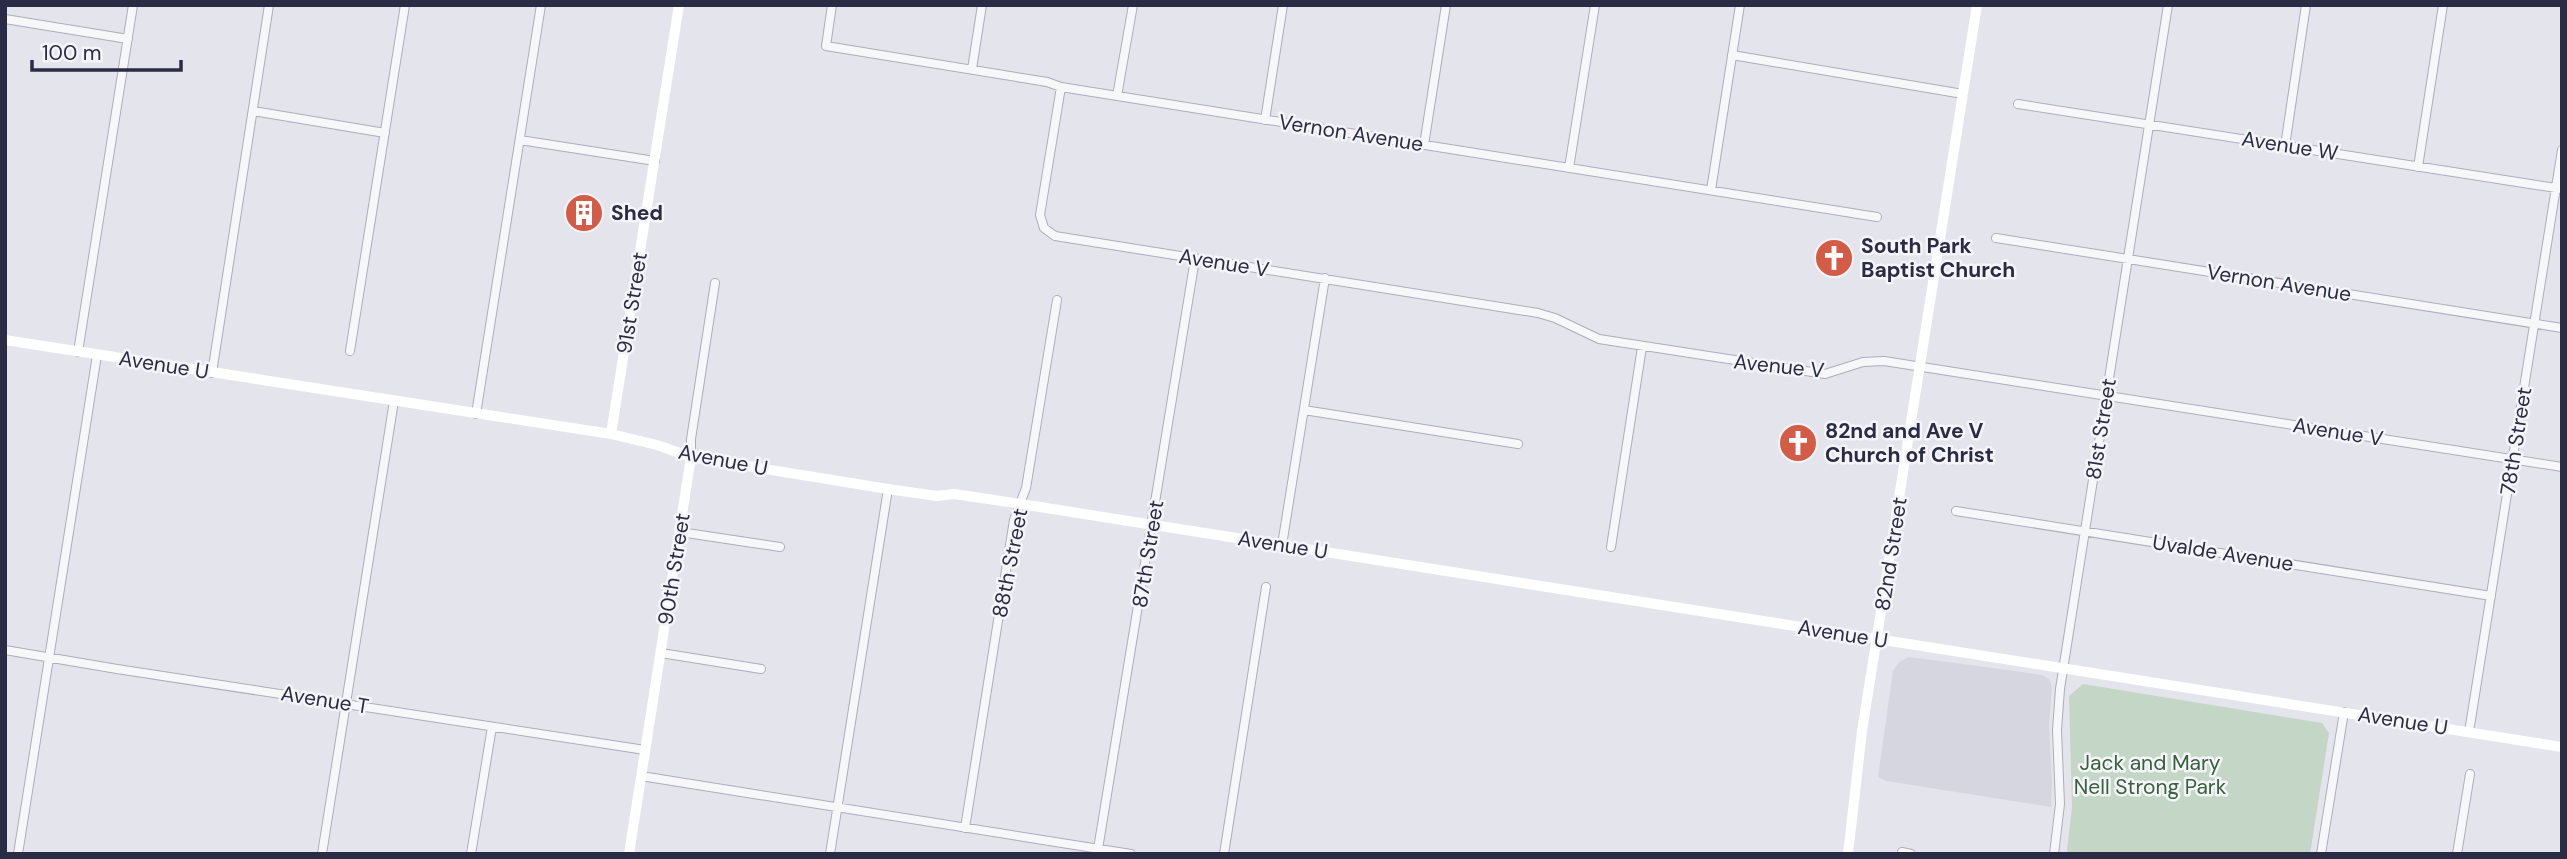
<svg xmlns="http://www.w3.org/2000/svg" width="2567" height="859" font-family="'DM Sans',sans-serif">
  <rect width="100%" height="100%" fill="#e4e4ec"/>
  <path fill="#d6d6e1" d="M1909,657l99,13 34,5 7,4 3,8 -3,37 3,59 -1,24 -165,-26 -8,-4 15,-106 6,-9z"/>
  <path fill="#c4d6c5" d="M2083,684l239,39 7,10 -19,121h-242l-1,-5 5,-41 -3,-112z"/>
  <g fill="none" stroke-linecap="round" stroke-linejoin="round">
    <defs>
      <path id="street" d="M832,5l-6,41 221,36 14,5 816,130
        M5,19l123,20
        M1732,55l231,39
        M972,69l10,-64
        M1061,87l-21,128 4,13 11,8 483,77 17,5 44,21 213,33 13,2 38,-12 21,-1 678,106
        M1117,96l16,-91
        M2018,104l544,85
        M253,111l132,22
        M1265,120l18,-115
        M520,140l135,21
        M1424,145l22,-140
        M2285,146l21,-141
        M2418,167l25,-162
        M1569,168l26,-163
        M1711,190l29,-185
        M1996,238l566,90
        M350,351l55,-346
        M78,352l55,-347
        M212,373l57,-368
        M1304,410l214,34
        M476,414l65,-409
        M691,457v-18l24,-156
        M1956,511l535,85
        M680,532l100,15
        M1282,545l43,-267
        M1611,547l31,-200
        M5,650l112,19 528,81
        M661,653l100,16
        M2469,732l93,-582
        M641,776l490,78
        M965,828l49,-308 12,-32 31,-188
        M1098,849l97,-590
        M1902,852l9,2
        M18,854l79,-499
        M322,854l72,-453
        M471,854l21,-127
        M830,854l58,-365
        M1224,854l42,-267
        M2054,854l6,-50 -3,-74 3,-41 108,-684
        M2321,854l23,-142
        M2457,854l13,-80"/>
    </defs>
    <use href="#street" stroke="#acadba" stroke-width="10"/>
    <use href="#street" stroke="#f7f7fa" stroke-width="8"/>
    <path stroke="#fff" stroke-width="10" d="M5,340l606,94 46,11 34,12 197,32 49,7 17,-2 67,10 1541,243
      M611,434l68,-429
      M629,854l62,-397
      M1848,854l14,-123 115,-726"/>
  </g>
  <defs>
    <symbol id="building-disc" viewBox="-11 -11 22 22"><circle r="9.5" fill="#d35c47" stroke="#f4f4f9"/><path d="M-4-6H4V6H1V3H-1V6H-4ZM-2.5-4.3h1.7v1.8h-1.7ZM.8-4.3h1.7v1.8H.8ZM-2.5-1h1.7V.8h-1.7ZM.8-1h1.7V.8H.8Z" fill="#fff"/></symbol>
    <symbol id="church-disc" viewBox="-11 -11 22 22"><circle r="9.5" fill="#d35c47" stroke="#f4f4f9"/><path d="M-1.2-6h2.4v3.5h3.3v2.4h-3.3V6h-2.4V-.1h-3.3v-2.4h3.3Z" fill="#fff"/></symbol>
  </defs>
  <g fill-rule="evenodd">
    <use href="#building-disc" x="562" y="191" width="44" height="44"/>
    <use href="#church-disc" x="1812" y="236" width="44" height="44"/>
    <use href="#church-disc" x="1776" y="421" width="44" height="44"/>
  </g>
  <g text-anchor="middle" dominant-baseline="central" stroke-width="5" stroke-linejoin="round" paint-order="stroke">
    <g font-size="21" fill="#2a2c45" stroke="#f4f4f9">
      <text transform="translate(1351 133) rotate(9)">Vernon Avenue</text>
      <text transform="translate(2290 146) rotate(9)">Avenue W</text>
      <text transform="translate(1224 263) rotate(9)">Avenue V</text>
      <text transform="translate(2279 283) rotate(9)">Vernon Avenue</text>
      <text transform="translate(632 303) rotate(-81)">91st Street</text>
      <text transform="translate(164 365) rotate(9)">Avenue U</text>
      <text transform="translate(1779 366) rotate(6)">Avenue V</text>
      <text transform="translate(2101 429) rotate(-81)">81st Street</text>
      <text transform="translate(2338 432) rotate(9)">Avenue V</text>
      <text transform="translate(2516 441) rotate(-81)">78th Street</text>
      <text transform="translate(723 460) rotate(11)">Avenue U</text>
      <text transform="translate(1283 545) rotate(9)">Avenue U</text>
      <text transform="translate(2223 553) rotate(9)">Uvalde Avenue</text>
      <text transform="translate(1148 554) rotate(-81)">87th Street</text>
      <text transform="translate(1891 554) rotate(-81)">82nd Street</text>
      <text transform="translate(1010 563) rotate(-79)">88th Street</text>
      <text transform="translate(674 569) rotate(-81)">90th Street</text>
      <text transform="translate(1843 634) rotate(9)">Avenue U</text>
      <text transform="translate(325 700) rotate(9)">Avenue T</text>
      <text transform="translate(2403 721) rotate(9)">Avenue U</text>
    </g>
    <g font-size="21" font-weight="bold" fill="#2a2c45" stroke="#f4f4f9" text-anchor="start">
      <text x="611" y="213">Shed</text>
      <text x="1861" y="246">South Park<tspan x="1861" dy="24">Baptist Church</tspan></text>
      <text x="1825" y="431">82nd and Ave V<tspan x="1825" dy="24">Church of Christ</tspan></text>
    </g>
    <g font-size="21" fill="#37613c" stroke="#f4f4f9">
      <text x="2150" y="763">Jack and Mary<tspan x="2150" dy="24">Nell Strong Park</tspan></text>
    </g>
  </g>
  <rect width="2567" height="859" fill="none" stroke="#2a2c45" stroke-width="14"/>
  <path d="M32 60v10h149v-10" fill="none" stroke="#2a2c45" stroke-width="3.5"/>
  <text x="42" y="60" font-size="21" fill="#2a2c45" stroke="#f4f4f9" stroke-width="5" paint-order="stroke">100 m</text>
</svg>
